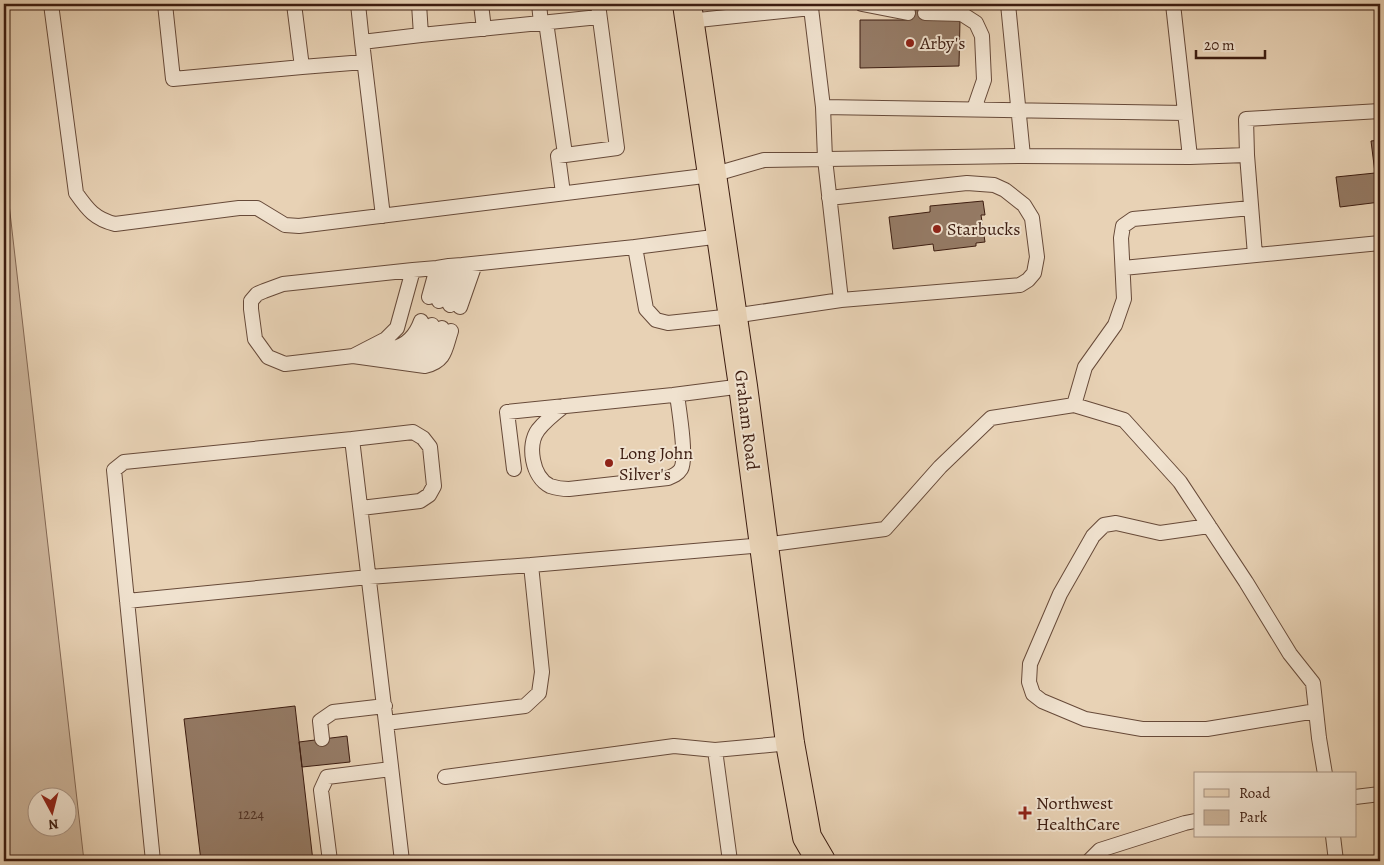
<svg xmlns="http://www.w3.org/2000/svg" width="1384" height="865" font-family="Alegreya,serif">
  <rect width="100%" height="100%" fill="#e8d2b5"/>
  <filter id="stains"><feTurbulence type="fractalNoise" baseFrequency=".004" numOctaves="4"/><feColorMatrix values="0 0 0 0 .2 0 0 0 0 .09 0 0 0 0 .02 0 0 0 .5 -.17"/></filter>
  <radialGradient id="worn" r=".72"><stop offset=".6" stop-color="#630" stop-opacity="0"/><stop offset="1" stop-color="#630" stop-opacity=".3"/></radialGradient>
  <path fill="#cbb399" stroke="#846854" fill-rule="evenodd" d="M4,160l80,701h-80zM38,798h30v30h-30z"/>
  <path fill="#957b66" stroke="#3c1c10" d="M908,4h17v16h35l-1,46 -99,2v-48h48z
    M1380,140v62l-40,5 -4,-30 39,-4 -4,-32z
    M983,201l2,14h-4l4,27 -9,1v3l-42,5 -1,-7 -40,5 -4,-32 41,-5v-6z
    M295,706l18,155h-112l-17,-142z
    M347,736l3,26 -48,5 -3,-25z"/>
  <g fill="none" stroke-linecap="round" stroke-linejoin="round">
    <defs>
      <path id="lane" d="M51,4l25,189c12,17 19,26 39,31l124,-16h18l28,17 14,1 413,-51 52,-15 259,-4 -15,-152
        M165,4l8,75 129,-12 -8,-63
        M358,4l4,38
        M481,4l3,25
        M539,4l2,19
        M862,4l46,9
        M925,13l37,1 14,9 6,13 2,44 -10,29
        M689,21l122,-13 12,99 2,52 16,141 179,-15 8,-5 6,-7 3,-16 -5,-39 -8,-13 -19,-15 -11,-5 -27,-2 -138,15
        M546,22l19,132
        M421,35l178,-18
        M302,67l62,-5
        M823,107l362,6
        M1023,156l167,1 -17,-153
        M1190,157l57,-2
        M563,193l-5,-37 59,-8 -19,-144
        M383,216l-21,-174 59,-7 -2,-31
        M635,247l11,62 10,11 12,3 65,-7 108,-16
        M1255,255l-8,-100 -1,-36 134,-8
        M1123,268l257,-25
        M413,270l-16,58 -11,11 -33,17 -68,8 -17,-7 -13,-18 -4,-30v-8l6,-7 7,-3 19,-7 130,-14 24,-2 12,-2 13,-1 173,-18 86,-11
        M429,297l8,-29
        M439,301l10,-35
        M450,305l12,-40
        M460,307l15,-43
        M393,348c15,-3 23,-13 28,-27
        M376,354l44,-5 7,-9 5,-15
        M353,356l72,10c21,-5 20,-17 26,-35
        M406,358h13l15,-8 8,-22
        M1074,405l50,15 56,62 66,100 44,72 23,29 6,55 6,36
        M564,406c-9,7 -19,15 -26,24 -11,15 -6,47 12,56 6,2 13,3 19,3l99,-11c5,-2 10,-4 13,-9 6,-11 -2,-59 -4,-74
        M352,439l61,-7 10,6 7,9 4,39 -5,9 -9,6 -59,7
        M514,469l-7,-57 166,-17 70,-9
        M1209,526l-49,7 -44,-10 -12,2 -11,11 -33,58 -30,70 -1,18 4,12 9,7 43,18 57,10h65l109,-18
        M127,601l242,-24 162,-12
        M322,739l-2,-18 13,-9 52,-6
        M445,777l229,-31 41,4
        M1355,797l25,-3
        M1333,836l3,25
        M153,861l-39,-391 10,-8 228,-23 34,284
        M330,861l-9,-71 6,-13 64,-8
        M402,861l-16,-138 139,-17 14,-13 3,-21 -11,-107 233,-20 121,-16 55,-62 51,-49 83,-13 11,-38 30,-42 9,-26 -3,-61 2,-12 10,-7 118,-11
        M730,861l-15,-111 75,-7
        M1089,861l11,-11 85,-27 10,-2"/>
      <path id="primary" d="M687,4l56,382 47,357 17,94 14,24"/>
    </defs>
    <use href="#lane" stroke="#674a39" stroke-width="16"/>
    <use href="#primary" stroke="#3c1c10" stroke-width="30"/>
    <use href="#lane" stroke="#f0e2cf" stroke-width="14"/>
    <use href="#primary" stroke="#e8d2b5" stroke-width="28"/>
  </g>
  <g fill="#8f2418" stroke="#f0e2cf" stroke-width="2">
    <circle cx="910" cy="43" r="5"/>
    <circle cx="937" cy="229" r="5"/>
    <circle cx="609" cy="463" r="5"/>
    <path d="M1022.5 805.5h5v5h5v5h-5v5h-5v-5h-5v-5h5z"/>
  </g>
  <g text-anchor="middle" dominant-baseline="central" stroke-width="4" stroke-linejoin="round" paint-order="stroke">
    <g font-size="15" fill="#523426">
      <text x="251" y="814">1224</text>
    </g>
    <g font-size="18" fill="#3c1c10" stroke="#f0e2cf" text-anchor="start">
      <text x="920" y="43">Arby's</text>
      <text x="947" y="229">Starbucks</text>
      <text x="619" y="453">Long John<tspan x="619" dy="21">Silver's</tspan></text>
      <text x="1036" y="803">Northwest<tspan x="1036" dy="21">HealthCare</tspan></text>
    </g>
    <g font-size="18" fill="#3c1c10" stroke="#f0e2cf">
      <text transform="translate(747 420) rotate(83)">Graham Road</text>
    </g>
  </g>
  <rect width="1384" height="865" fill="none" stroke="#e8d2b5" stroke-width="20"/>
  <rect x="5" y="5" width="1374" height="855" fill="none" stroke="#3c1c10" stroke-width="2.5"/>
  <rect x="10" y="10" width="1364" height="845" fill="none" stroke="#3c1c10"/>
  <rect x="1194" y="772" width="162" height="65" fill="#f0e2cf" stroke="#a89383"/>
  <rect x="1204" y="789" width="25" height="8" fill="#e8d2b5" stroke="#a89383"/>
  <text x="1239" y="798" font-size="15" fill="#3c1c10">Road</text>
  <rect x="1204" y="810" width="25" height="15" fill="#cbb399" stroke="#a89383"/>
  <text x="1239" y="822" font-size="15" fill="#3c1c10">Park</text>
  <g transform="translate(52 812) rotate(173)"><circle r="24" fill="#f0e2cf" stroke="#a89383"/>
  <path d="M0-4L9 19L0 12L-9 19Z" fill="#8f2418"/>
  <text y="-8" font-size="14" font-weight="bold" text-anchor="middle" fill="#3c1c10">N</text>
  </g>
  <path d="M1196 50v8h69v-8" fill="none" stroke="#3c1c10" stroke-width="2.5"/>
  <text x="1204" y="50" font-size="15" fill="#3c1c10" stroke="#f0e2cf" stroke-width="4" paint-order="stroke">20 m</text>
  <rect width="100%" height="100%" filter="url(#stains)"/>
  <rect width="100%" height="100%" fill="url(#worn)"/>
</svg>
